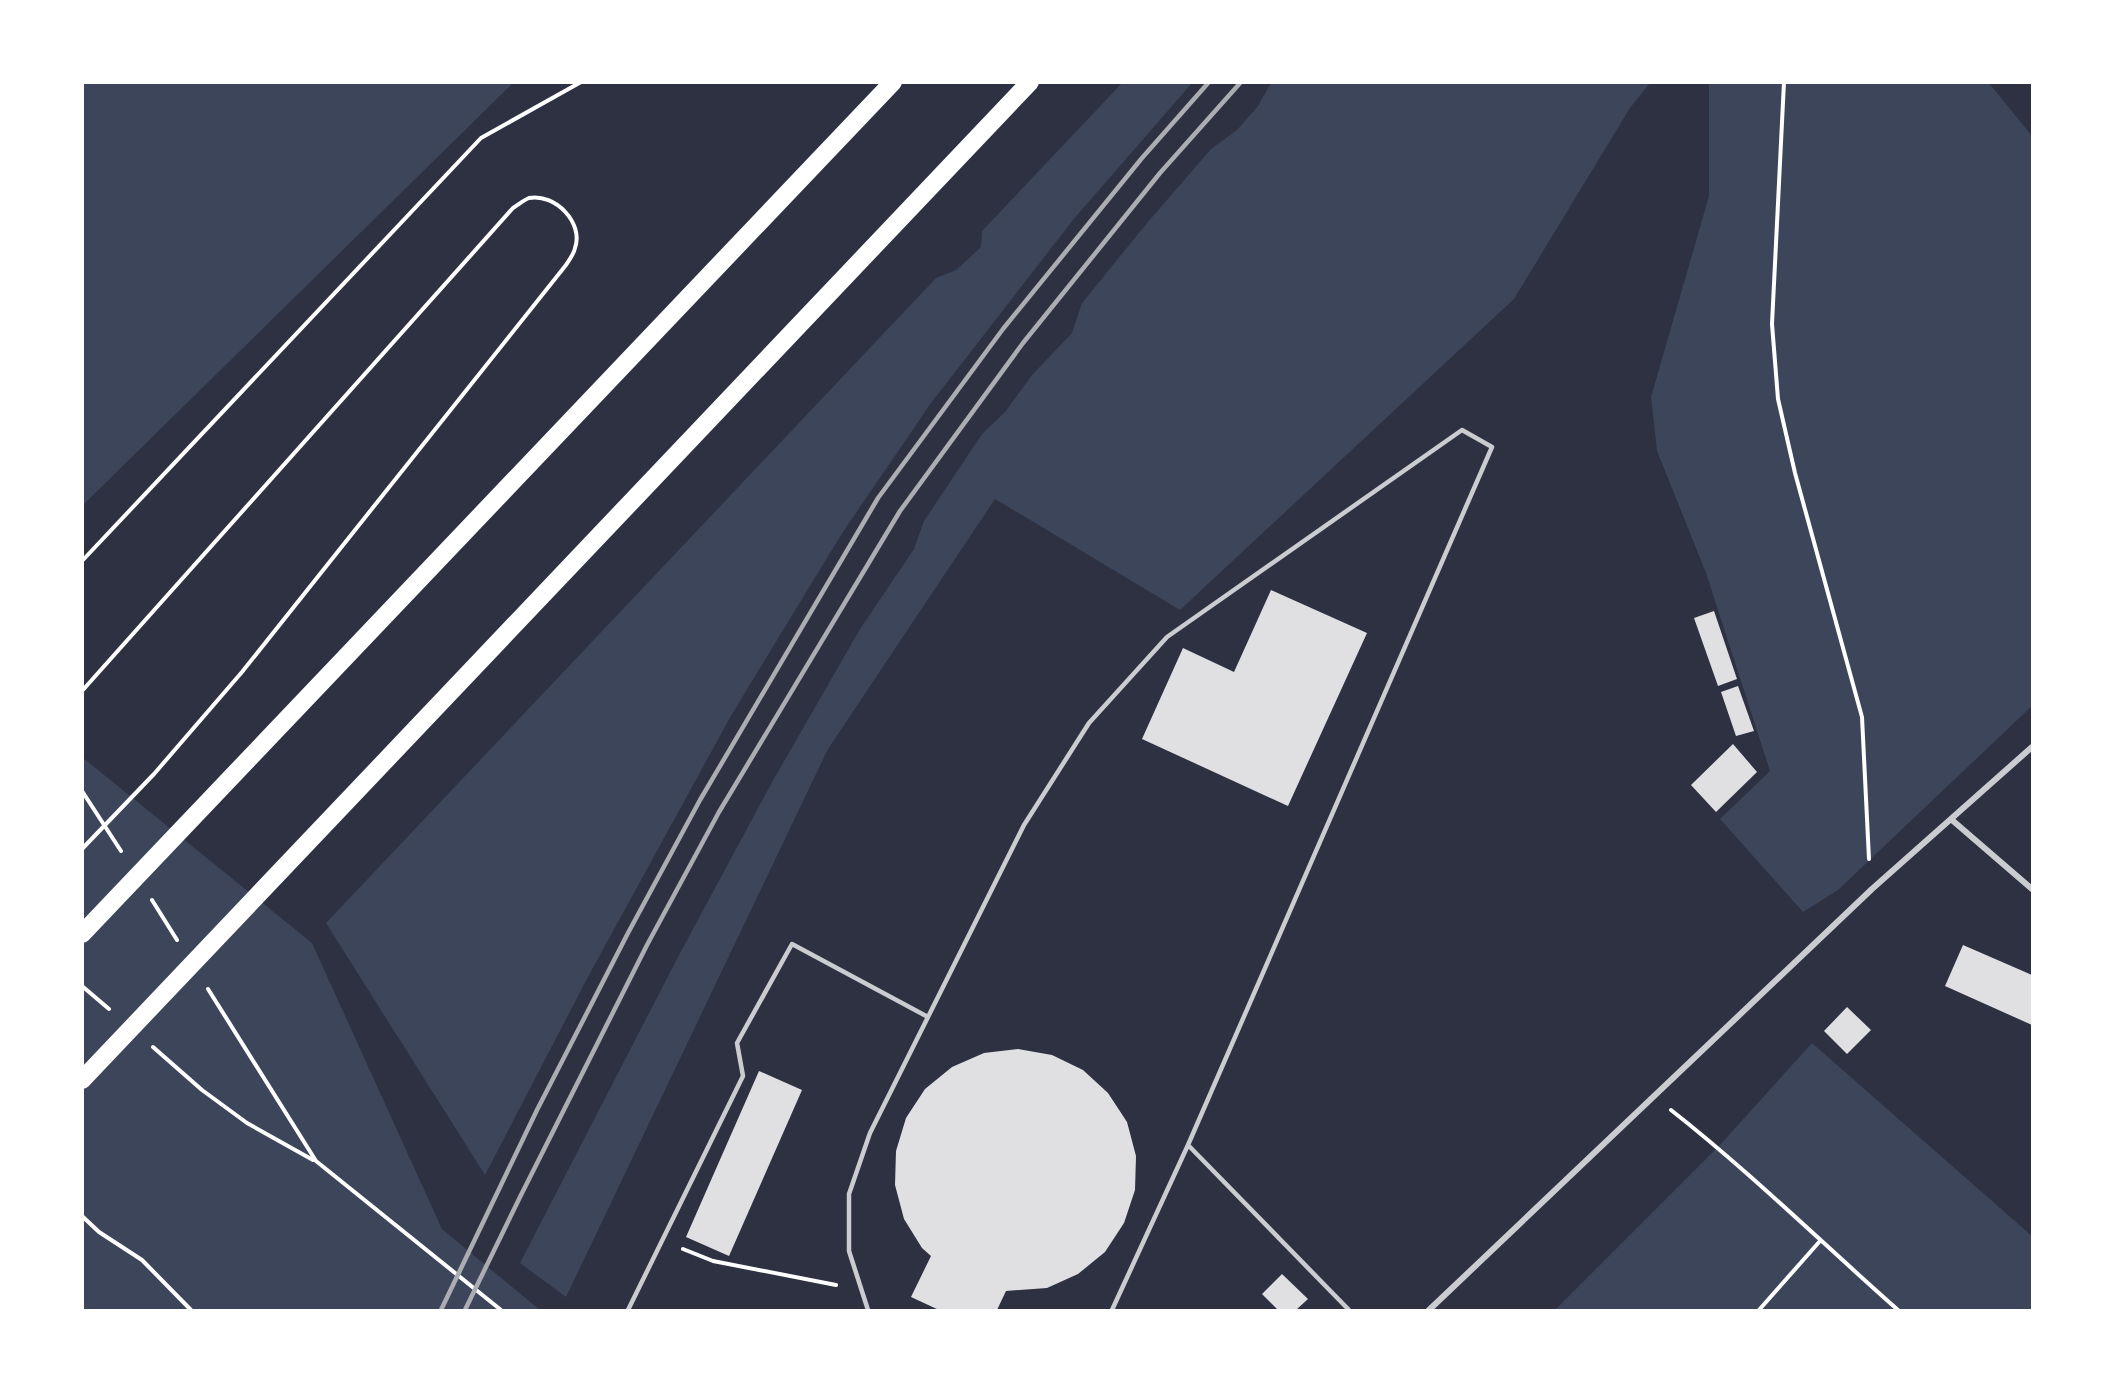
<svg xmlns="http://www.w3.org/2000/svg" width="2115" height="1393" font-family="'Public Sans',sans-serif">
  <rect width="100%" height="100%" fill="#2d3142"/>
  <path fill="#3c4559" d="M83,82h430v1l-430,422z
    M1122,83h70l-119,137 -142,183 -90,132 -109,179 -143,261 -104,200 -159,-252 610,-645 20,-8 25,-23 1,-16z
    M1271,83h379l-20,25 -116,191 -334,311 -185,-111 -167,250 -262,548 -46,-34 159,-308 92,-171 89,-155 54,-80 10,-28 58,-87 23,-22 27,-37 40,-42 10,-30 65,-80 64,-74 26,-19 21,-24z
    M1709,83h280l43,53v570l-194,184 -35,22 -83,-93 50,-48 -64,-198 -49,-122 -6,-54 58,-201z
    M82,757l230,186 130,286 98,81h-457z
    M1812,1043l220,193v74h-477l163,-163z"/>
  <path fill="#e0e0e3" d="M1271,590l96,43 -79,173 -146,-67 41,-91 51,24z
    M1714,611l23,68 -19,7 -24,-68z
    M1738,686l16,45 -18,5 -15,-44z
    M1733,744l24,28 -41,40 -25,-27z
    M1963,945l69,30v50l-87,-39z
    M1847,1007l24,23 -24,24 -23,-23z
    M1018,1049l34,6 31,15 25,23 19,29 9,34 -1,34 -11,33 -19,29 -27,22 -31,14 -41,3 -9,19h-58l-28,-13 20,-41 -9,-8 -18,-29 -9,-34 1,-34 10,-33 19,-29 27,-22 32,-14z
    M759,1071l43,19 -73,166 -43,-19z
    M1282,1274l26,25 -12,11h-18l-16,-16z"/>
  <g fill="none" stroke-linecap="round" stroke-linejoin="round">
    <path stroke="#fff" stroke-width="4" d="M1784,82l-12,242 6,75 17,74 67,244 7,142
      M82,561l399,-423 100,-56
      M82,691l431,-483c5,-3 11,-8 16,-10 26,-5 55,25 46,50 -1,6 -6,12 -9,17l-324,407 -88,102 -72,75
      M82,791l39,60
      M152,900l25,40
      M82,986l27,23
      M208,989l108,172 185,149
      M153,1047l49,43 45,33 66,37
      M1671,1110c79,62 152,134 227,200
      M82,1216l17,16 43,28 49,50
      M683,1249l30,12 123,24
      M1759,1310l61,-69"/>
    <path stroke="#caccd0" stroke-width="4.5" d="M1188,1145l161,165
      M628,1310l115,-234 -6,-33 55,-99 136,73
      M868,1310l-19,-59v-57l21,-61 154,-308 65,-102 78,-86 295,-207 30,17 -304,698 -76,165"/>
    <path stroke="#caccd0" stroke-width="6" d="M1952,820l80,69
      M1429,1310l443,-421 160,-142"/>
    <path stroke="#fff" stroke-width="18" d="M82,934l811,-852
      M82,1080l948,-998"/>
    <path stroke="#abadb3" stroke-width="4.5" d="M441,1310l96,-200 91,-177 72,-133 178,-302 125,-169 139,-171 67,-76
      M465,1310l56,-115 126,-250 72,-133 181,-301 123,-168 137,-170 81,-91"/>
  </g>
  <rect width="2115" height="1393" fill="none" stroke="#ffffff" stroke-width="168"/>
</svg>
